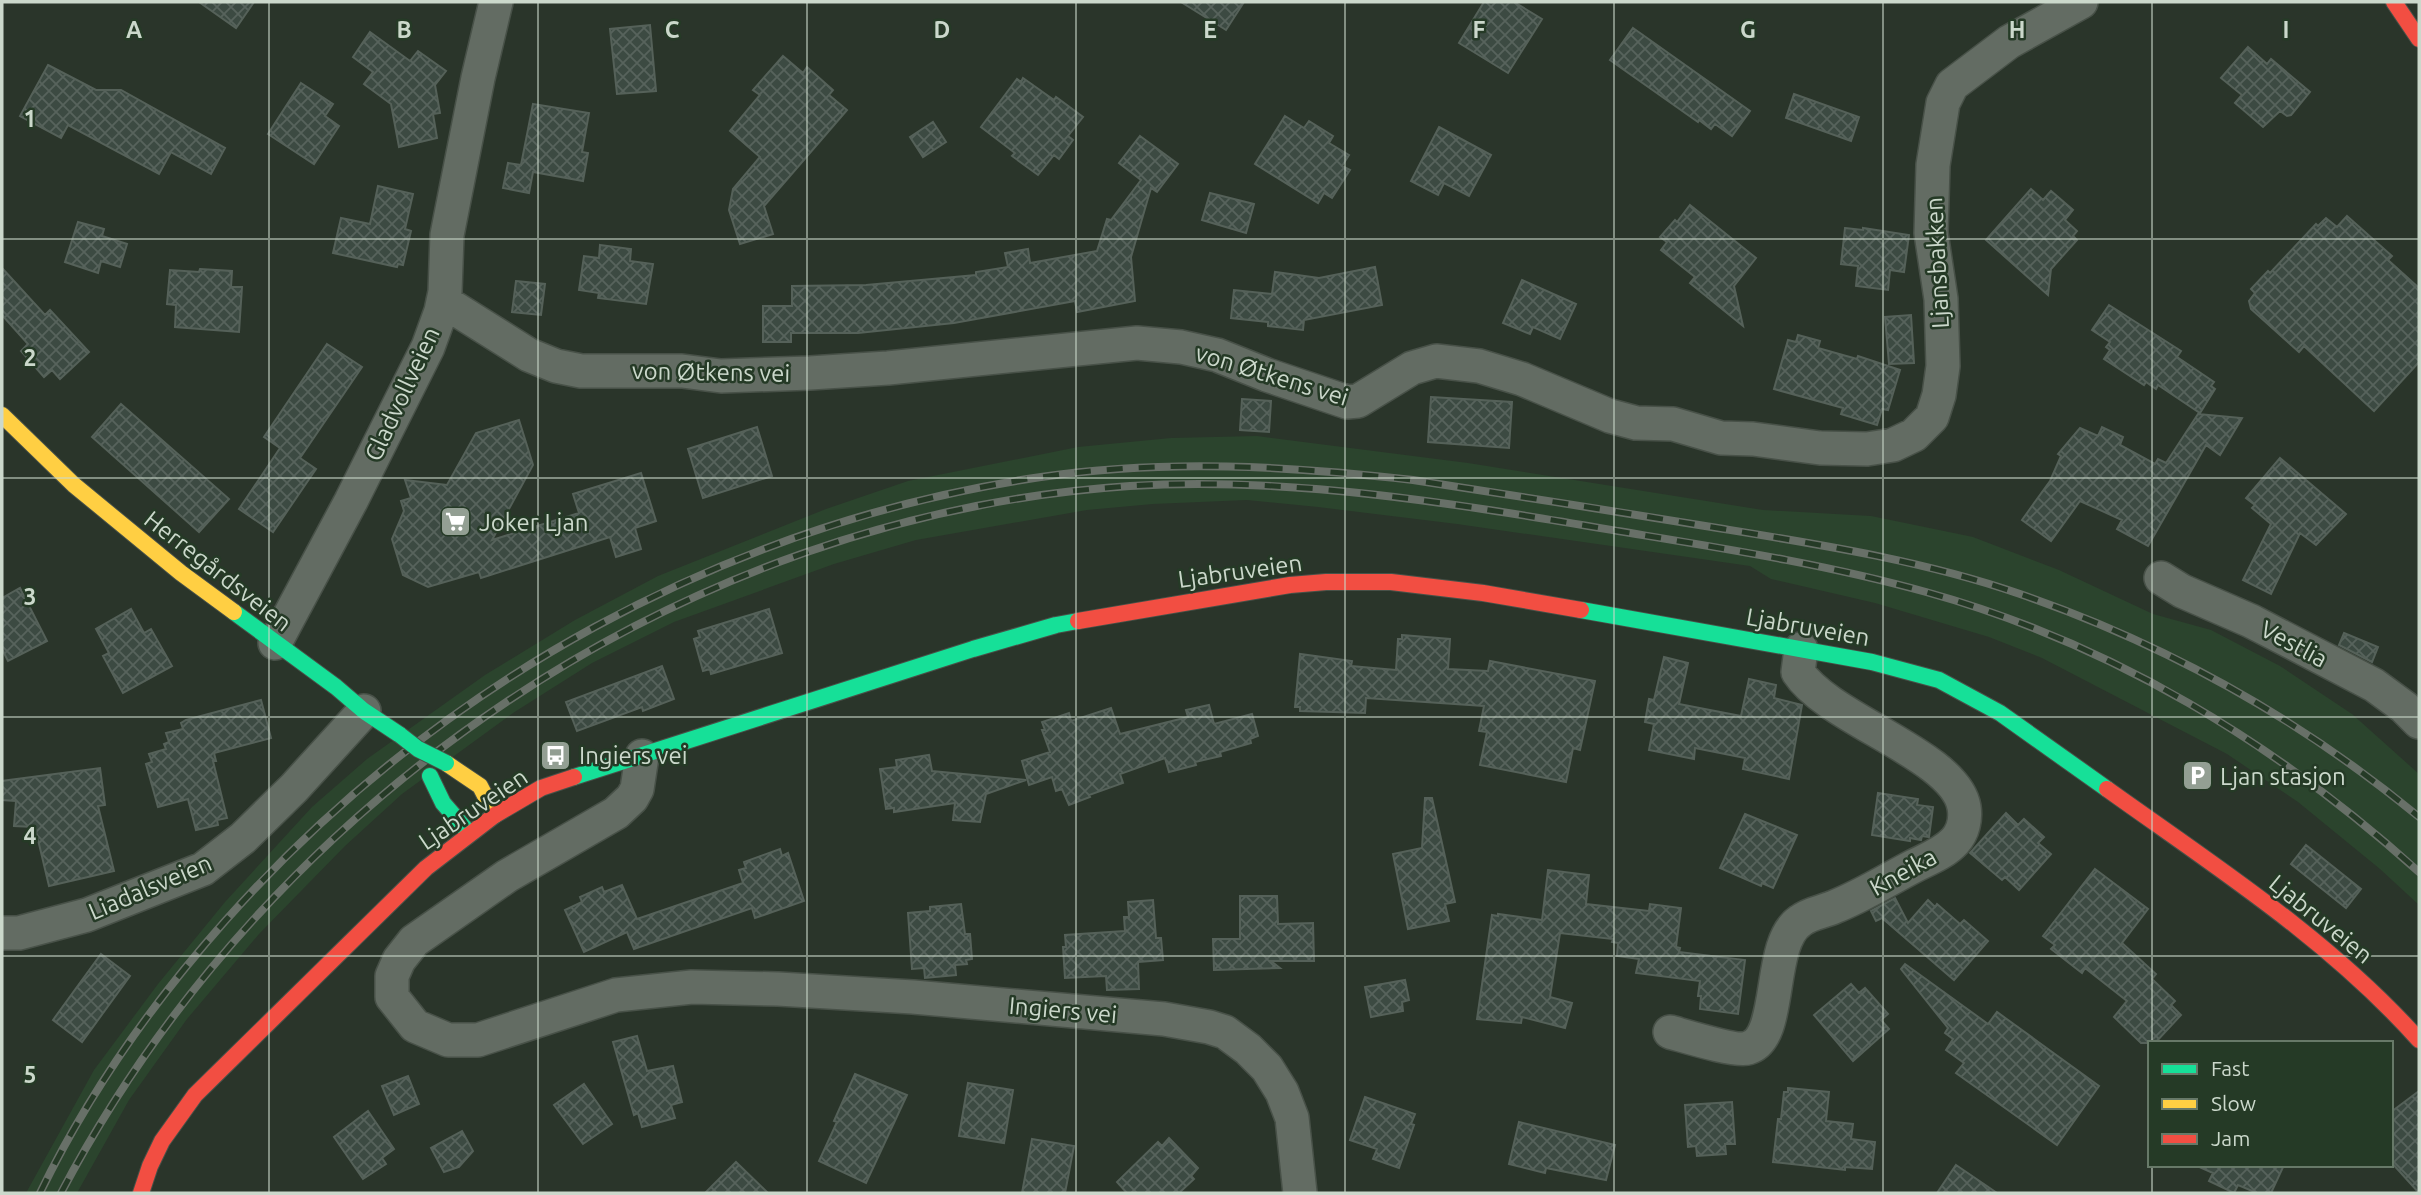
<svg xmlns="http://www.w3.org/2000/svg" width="2421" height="1195" font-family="Ubuntu,sans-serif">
  <defs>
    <pattern id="building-cross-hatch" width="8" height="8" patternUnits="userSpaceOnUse" patternTransform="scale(1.75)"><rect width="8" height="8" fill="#3c4a42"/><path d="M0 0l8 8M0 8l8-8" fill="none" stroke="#57635c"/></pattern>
  </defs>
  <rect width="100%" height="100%" fill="#2a352a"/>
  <path fill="#2b442d" d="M1257,436l211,27 295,47 108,6 102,21 86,33 94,44 58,16 69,36 72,48 67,60v131l-39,-36 -82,-67 -71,-48 -185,-96 -53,-21 -114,-34 -104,-24 -21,-13 -293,-42 -139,-17 -71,-7 -94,4 -66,6 -171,30 -82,24 -160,58 -82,41 -79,50 -111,81 -57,52 -86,88 -72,85 -58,81 -52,93h-51l68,-123 64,-86 67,-82 87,-95 55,-48 118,-84 90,-55 83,-44 168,-67 82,-28 170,-34 93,-9z"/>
  <path fill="url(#building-cross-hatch)" stroke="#556159" stroke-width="2" d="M199,2h55l-18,26z
    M1181,2h63l-18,28z
    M1484,2h30l28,17 -34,54 -49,-30z
    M650,25l6,66 -39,3 -7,-65z
    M1633,28l117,83 -18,25 -17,-12 -4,5 -12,-9 -1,2 -88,-62z
    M370,32l40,29 8,-10 28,20 -11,14 5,28 -7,1 4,24 -38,9 -8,-43 -27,-20 9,-12 -20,-15z
    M2248,47l19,17 4,-5 39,33 -19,23 -4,1 -7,-5 -17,16 -28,-24 7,-8 -21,-17z
    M783,56l20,17 4,-6 26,23 -4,5 18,15 -83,96 9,28 -33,10 -11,-34 4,-21 27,-32 -30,-26 30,-36 -7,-5z
    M48,65l48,25h25l104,58 -14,26 -40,-22 -12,22 -91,-49 -7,13 -41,-22z
    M1023,78l31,22 2,-3 27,20 -15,19 5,4 -14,19 -5,-4 -16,20 -26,-19 3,-3 -34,-26 36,-48 4,3z
    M301,83l32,21 -8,12 14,10 -25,38 -46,-30z
    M1794,94l65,23 -8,24 -65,-23z
    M533,104l56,9 -7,39 6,1 -5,28 -50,-9 -4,21 -26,-5 5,-25 13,2z
    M1285,116l19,12 5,-7 24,15 -4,7 20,12 -7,11 8,4 -18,28 -8,-5 -6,10 -63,-39z
    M933,122l13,20 -23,15 -13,-20z
    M1439,127l52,28 -22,41 -25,-13 -6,12 -27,-14z
    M1140,136l38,28 -21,28 -6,-4 -20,69 4,44 -58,11 -2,-11 -121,22 -96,10h-67v9h-28v-36h29v-20l74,-1 110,-10v-3l32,-5 -3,-14 23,-4 2,14 67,-12 10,-32 4,1 30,-40 -22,-17z
    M378,186l35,8 -8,35 6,2 -8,34 -5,-1 -1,3 -64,-14 8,-35 29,6z
    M2031,189l12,11 8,-9 22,19 -8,10 12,11 -4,5 4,4 -26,29 -3,26 -62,-55z
    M1210,193l44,11 -8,29 -44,-13z
    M1690,205l66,53 -22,28 9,40 -53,-43 5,-6 -34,-27 6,-8 -7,-5 15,-17 2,2z
    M2347,216l45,40 -4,4 31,28v74l-45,49 -70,-65 -5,6 -48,-43 -2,-8 6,-8 -4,-4 17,-18 2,2 46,-49 2,2 8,-8 11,9z
    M78,222l26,7 -2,7 25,8 -7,23 -19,-6 -3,12 -33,-11z
    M1845,228l18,2v-2l46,7 -5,37 -14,-2 -2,20 -32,-4 2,-20 -17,-2z
    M600,245l31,4 -1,12 23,3 -7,40 -48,-6 1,-5 -20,-3 5,-34 15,2z
    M1375,267l7,38 -78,15 -1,10 -35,-4v-4l-37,-4 3,-28 38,4 3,-22 44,6z
    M2,268l43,47 5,-5 39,42 -29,27 -8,-9 -8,7 -23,-26 7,-7 -26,-29z
    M200,269l32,2 -1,16h11l-3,45 -64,-5 1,-22 -9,-1 3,-34 29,2z
    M1522,280l54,24 -16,35 -27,-12 -3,7 -27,-11z
    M516,281l29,3 -4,31 -29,-3z
    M2109,305l72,46 -4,6 37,25 -3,4 4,3 -15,24 -42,-28 -2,4 -10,-7 -2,3 -40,-26 6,-9 -4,-3 4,-5 -18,-12z
    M1911,315l3,48 -25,1 -4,-47z
    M1798,335l22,6 -2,7 39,11 1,-3 42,14 -12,40 -6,-1 -5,16 -36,-11 2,-6 -69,-19 14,-49 8,2z
    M327,344l35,23 -62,91 16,11 -43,63 -34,-23 41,-61 -16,-11z
    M1431,397l81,5 -3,46 -81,-6z
    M1242,399l29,2 -2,31 -29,-2z
    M121,404l108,95 -30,33 -107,-95z
    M2198,414l44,4 -22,37 -14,-10 -58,101 -31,-17 5,-9 -42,-19 -29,40 -29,-21 28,-39 11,-25 -3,-2 22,-26 18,8 4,-9 21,10 -3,8 35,19 3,-5 8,4z
    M519,420l14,45 -41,75 87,-27 -6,-19 68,-21 15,48 -21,7 6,21 -25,8 -6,-20 -129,41 -2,-6 -51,15 -25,-12 -11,-36 12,-28 -3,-10 10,-3 -6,-18 42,5 29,-52z
    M757,427l15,49 -69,22 -15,-49z
    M2280,458l66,56 -30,31 -16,-12 -29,61 -28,-14 28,-56 -19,-16 3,-3 -9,-7z
    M20,588l27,53 -39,20 -6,-12v-51z
    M131,609l13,24 7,-4 21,37 -49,27 -20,-37 6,-3 -13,-24z
    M769,609l13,44 -71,21 -1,-5 -7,2 -9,-32 6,-2 -2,-6z
    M2344,633l34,14 -6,15 -33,-17z
    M1402,635l48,4 -2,30 40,2 2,-10 105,20 -15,69 -7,-2 -7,34 -86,-17 7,-33 -8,-1 5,-25 -118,-8 -1,15 -65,-2v-4h-5l5,-53 52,7 -1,5 45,4 2,-31h4z
    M1664,657l24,6 -9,41 62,12 8,-37 27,6 -2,13 28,7 -13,74 -46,-10 2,-11 -50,-10 -1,11 -45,-9 5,-26 -9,-2 4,-23 5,1z
    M662,666l12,33 -31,12 -1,-4 -65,24 -11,-29z
    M261,700l10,38 -57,15 2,8h-3l14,57 -10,2 1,5 -22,5 -8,-31 -30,8 -12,-43 6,-2 -3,-8 17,-5 -2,-5 5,-2 -3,-9 17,-4 -2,-6 5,-3z
    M1209,705l5,19 38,-10 6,22 -8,3 1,4 -31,9 1,4 -26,6 1,3 -27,7 -4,-14 -45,16 3,9 -34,12 1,2 -21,8 -7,-16 -6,2 -4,-14 -23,8 -7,-24 28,-9 -8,-22h3l-3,-8 27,-9 2,8 40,-13 9,26 68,-17 -2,-7z
    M929,755l3,16 94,9 -40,14 -6,28 -27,-2 2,-17 -61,9v-4l-8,1 -6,-40 17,-2 -1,-7z
    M100,768l5,37 -7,1 16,65 -65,15 -14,-59 -21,-1 2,-25 -14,-1v-19z
    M1878,793l40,6 -1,6 16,2 -4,30 -7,-1 -1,4 -11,-2v3l-38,-6z
    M1425,798h7l23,104 -10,2 4,17 -41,8 -15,-75 29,-6z
    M2006,813l12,12 6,-6 20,18 -6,6 13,11 -32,36 -14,-13 -3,3 -32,-27z
    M1745,814l52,21 -24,53 -11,-5 -1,3 -41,-18z
    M2306,845l55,44 -15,19 -55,-44z
    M780,849l2,7 6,-3 16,48 -49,17 -3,-10 -118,41 -7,-17 -43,20 -19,-42 17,-8 -2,-5 22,-10 2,5 18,-7 15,34 106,-36 -4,-13 7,-2 -2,-6z
    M2095,869l53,40 -26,34 34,31 -4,5 23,22 -4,4 10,10 -26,28h-14l-27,-26 13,-16 -42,-33 -3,5 -31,-24 4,-4 -12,-9z
    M1548,870l41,5 -3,29 63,7 1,-7 31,4 -5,39 4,1 -1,4 66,8 -7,54 -38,-5 1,-13h-3l2,-15 -64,-8 3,-14 -22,-3 1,-13 -6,-1 1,-3 -53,-6 -10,64 22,6 -7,25 -43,-11 -1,6 -44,-4 15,-104 6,1v-2l44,6z
    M1240,896h37l1,28 35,-1 1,38h-43l9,7 -66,2 -1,-31h27z
    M1895,898l13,25 20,-23 7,7 2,-3 23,20 4,-4 24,21 -34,39 -72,-62 -6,3 -5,-10z
    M1153,900l3,38h5l2,22 -25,2 1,27 -32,1 -1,-14 -41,2 -2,-31h3l-1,-12 60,-4 -1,-14h5l-1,-15z
    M961,904l4,30h5l2,25 -6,1 1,4 -12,1 1,10 -31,3 -1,-10 -12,1 -4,-56 22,-2v-4z
    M101,954l29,22 -48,66 -29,-22z
    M1905,964l83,60 9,-12 102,74 -42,59 -101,-72 8,-10 -18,-13 7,-11 -8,-6 3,-5 -47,-59z
    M1405,980l4,20 -7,2 1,9 -32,6 -6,-30z
    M1851,984l8,9 6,-5 23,26 -7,6 8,9 -36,32 -39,-46z
    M637,1036l10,35 26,-5 9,36 -11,3 4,13 -33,9 -4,-14 -4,2 -21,-73z
    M855,1074l52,21 -41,88 -47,-22 18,-39 -3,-1z
    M408,1076l11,28 -25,11 -12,-29z
    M968,1083l45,7 -9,53 -45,-7z
    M584,1084l28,40 -29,20 -29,-39z
    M1788,1088l41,4 -3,29 27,3 -2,15 24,3 -3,27 -27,-2v3l-72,-8 5,-43h3l3,-27h4z
    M2419,1091v102l-28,-31v-50z
    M1365,1097l50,17 -4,10 3,1 -15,43 -26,-9 4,-10 -27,-9z
    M1732,1102l3,42h-10l1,10 -29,2 -1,-10 -8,1 -3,-42z
    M368,1111l26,38 -12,9 4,6 -23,15 -29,-42z
    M1519,1122l96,23 -9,35 -60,-12 -1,5 -36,-9z
    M462,1131l11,20 -14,16 -15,5 -13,-24z
    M1169,1138l29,30 -7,8 3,3 -15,14h-52l-10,-11 41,-40 4,4z
    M1032,1139l42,7 -9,47h-43z
    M736,1162l32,31h-63z
    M1956,1165l41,28h-60z
    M2195,1165h89l-13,28h-14l-19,-8 -4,8 -25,-12 4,-8z"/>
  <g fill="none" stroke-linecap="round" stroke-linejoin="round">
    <defs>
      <path id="street" d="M443,301l86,54 27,11 25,5h101l39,5 89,-3 78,-5 249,-25 44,4 36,8 50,20 80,27 11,-1 54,-33 24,-7 43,5 43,13 88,37 26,7 37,1 48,14 32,1 67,9 47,1 26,-4 21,-10 18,-18 7,-22 4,-29 -2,-67 -10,-66 2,-68 10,-62 9,-18 57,-43 72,-40
        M2161,578l21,13 69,30 123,64 30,22 15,15
        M275,643l76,-142 77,-154 13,-36 4,-19 2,-57 31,-157 18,-76
        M642,756l-5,33 -5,9 -16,15 -109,63 -93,65 -15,19 -7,16v21l23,29 33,14h30l138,-45 76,-8 86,2 135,8 251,22 45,8 16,5 23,17 19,19 15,24 10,26 8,75
        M2,933h17l68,-18 116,-46 40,-31 51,-50 70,-77
        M1670,1032c15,4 66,20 78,16 36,-10 18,-104 52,-127 10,-8 23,-9 34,-14 28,-11 53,-27 80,-41 14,-7 30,-13 41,-25 8,-9 11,-22 9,-34 -9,-52 -135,-87 -166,-135l3,-23"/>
      <path id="fast" d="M1581,610l291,52 67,18 61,33 107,76
        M234,612l102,75 28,24 36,24
        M430,776l13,27 26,30
        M574,777l399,-128 83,-24 22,-4"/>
      <path id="slow" d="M2,415l72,70 107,88 53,39
        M446,763l34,23 15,29"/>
      <path id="jam" d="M2394,2l25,37
        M1078,621l212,-36 36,-3h65l92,11 98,17
        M2107,789c109,78 223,151 312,251
        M141,1193l9,-27 12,-25 33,-46 231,-227 69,-53 46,-27 33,-11"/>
    </defs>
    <use href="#street" stroke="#485148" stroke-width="36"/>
    <use href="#fast" stroke="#485148" stroke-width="18"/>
    <use href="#slow" stroke="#485148" stroke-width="18"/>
    <use href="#jam" stroke="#485148" stroke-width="18"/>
    <use href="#street" stroke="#636c63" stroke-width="33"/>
    <use href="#fast" stroke="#16e098" stroke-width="16"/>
    <use href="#slow" stroke="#ffcf43" stroke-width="16"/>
    <use href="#jam" stroke="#f24e42" stroke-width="16"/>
    <defs>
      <path id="rail" d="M40,1193c48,-99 113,-191 186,-273 211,-237 501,-397 815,-443 124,-18 248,-11 372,3 104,16 207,32 311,49 99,16 200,32 296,65 146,50 280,125 399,223
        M61,1193c208,-394 621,-678 1069,-707 164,-10 327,18 488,45 103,17 207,33 308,61 185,51 351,152 493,280"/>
    </defs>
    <use href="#rail" stroke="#687068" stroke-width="8"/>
    <use href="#rail" stroke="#253a26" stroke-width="5" stroke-dasharray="16" stroke-linecap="butt"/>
    <defs>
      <path id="fast-bridge" d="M400,735l18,14 28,14"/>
    </defs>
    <use href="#fast-bridge" stroke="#485148" stroke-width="18" stroke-linecap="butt"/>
    <use href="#fast-bridge" stroke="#16e098" stroke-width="16"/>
  </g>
  <path fill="none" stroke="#cbd8cb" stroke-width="2" stroke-opacity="0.55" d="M269,2v1191M538,2v1191M807,2v1191M1076,2v1191M1345,2v1191M1614,2v1191M1883,2v1191M2152,2v1041M2,239h2417M2,478h2417M2,717h2417M2,956h2417M2152,1165v28"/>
  <defs>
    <symbol id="supermarket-square" viewBox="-11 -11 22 22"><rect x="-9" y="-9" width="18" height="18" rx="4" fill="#939f93" stroke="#253a26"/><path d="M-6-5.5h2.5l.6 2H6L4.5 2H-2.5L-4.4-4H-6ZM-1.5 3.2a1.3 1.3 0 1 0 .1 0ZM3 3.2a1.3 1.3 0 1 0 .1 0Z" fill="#fff"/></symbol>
    <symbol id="bus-square" viewBox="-11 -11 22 22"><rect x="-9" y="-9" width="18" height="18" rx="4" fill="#939f93" stroke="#253a26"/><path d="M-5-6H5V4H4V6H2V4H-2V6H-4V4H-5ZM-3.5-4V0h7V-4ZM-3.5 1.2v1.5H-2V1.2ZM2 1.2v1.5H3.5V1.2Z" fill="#fff"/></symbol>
    <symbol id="parking-square" viewBox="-11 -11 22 22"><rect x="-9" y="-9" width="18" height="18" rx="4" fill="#939f93" stroke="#253a26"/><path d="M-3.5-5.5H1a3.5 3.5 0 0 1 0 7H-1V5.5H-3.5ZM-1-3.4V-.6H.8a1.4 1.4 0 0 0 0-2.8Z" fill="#fff"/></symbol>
  </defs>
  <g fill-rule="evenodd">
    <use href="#supermarket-square" x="438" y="504" width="35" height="35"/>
    <use href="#bus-square" x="538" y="738" width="35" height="35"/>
    <use href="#parking-square" x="2180" y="758" width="35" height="35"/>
  </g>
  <g text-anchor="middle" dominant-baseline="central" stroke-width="5" stroke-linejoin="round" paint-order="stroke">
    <g font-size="24" fill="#cbd8cb" stroke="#253a26">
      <text transform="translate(1937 263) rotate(-93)">Ljansbakken</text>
      <text transform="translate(711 372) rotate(1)">von Øtkens vei</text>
      <text transform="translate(1272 375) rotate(17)">von Øtkens vei</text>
      <text transform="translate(402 394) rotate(-65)">Gladvollveien</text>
      <text transform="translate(218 571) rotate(38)">Herregårdsveien</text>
      <text transform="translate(1240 571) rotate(-8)">Ljabruveien</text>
      <text transform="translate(1808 627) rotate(10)">Ljabruveien</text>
      <text transform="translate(2294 644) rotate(28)">Vestlia</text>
      <text transform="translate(473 809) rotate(-34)">Ljabruveien</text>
      <text transform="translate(1903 872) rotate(-29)">Kneika</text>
      <text transform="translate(150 887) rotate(-23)">Liadalsveien</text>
      <text transform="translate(2321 919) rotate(39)">Ljabruveien</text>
      <text transform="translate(1063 1010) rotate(5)">Ingiers vei</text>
    </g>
    <g font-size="24" fill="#cbd8cb" stroke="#253a26" text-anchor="start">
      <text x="479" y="522">Joker Ljan</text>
      <text x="579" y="755">Ingiers vei</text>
      <text x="2220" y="776">Ljan stasjon</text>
    </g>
  </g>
  <g font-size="23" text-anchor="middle" font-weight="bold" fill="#cbd8cb" stroke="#253a26" stroke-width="5" stroke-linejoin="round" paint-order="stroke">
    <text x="134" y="38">A</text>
    <text x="404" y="38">B</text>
    <text x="672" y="38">C</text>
    <text x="942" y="38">D</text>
    <text x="1210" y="38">E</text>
    <text x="1479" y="38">F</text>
    <text x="1748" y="38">G</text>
    <text x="2017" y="38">H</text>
    <text x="2286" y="38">I</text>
    <text x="30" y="127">1</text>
    <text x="30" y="366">2</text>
    <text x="30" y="605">3</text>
    <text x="30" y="844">4</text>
    <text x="30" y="1083">5</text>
  </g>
  <rect width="2421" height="1195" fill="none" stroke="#cbd8cb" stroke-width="7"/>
  <rect x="2148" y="1041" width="245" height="126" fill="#253a26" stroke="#677968" stroke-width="2"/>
  <rect x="2162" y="1064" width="35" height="10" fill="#16e098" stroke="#677968" stroke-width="2"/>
  <text x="2211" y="1076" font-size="21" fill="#cbd8cb">Fast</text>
  <rect x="2162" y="1099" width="35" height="10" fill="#ffcf43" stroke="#677968" stroke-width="2"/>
  <text x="2211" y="1111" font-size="21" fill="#cbd8cb">Slow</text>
  <rect x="2162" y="1134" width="35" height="10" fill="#f24e42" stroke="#677968" stroke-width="2"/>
  <text x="2211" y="1146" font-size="21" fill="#cbd8cb">Jam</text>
</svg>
